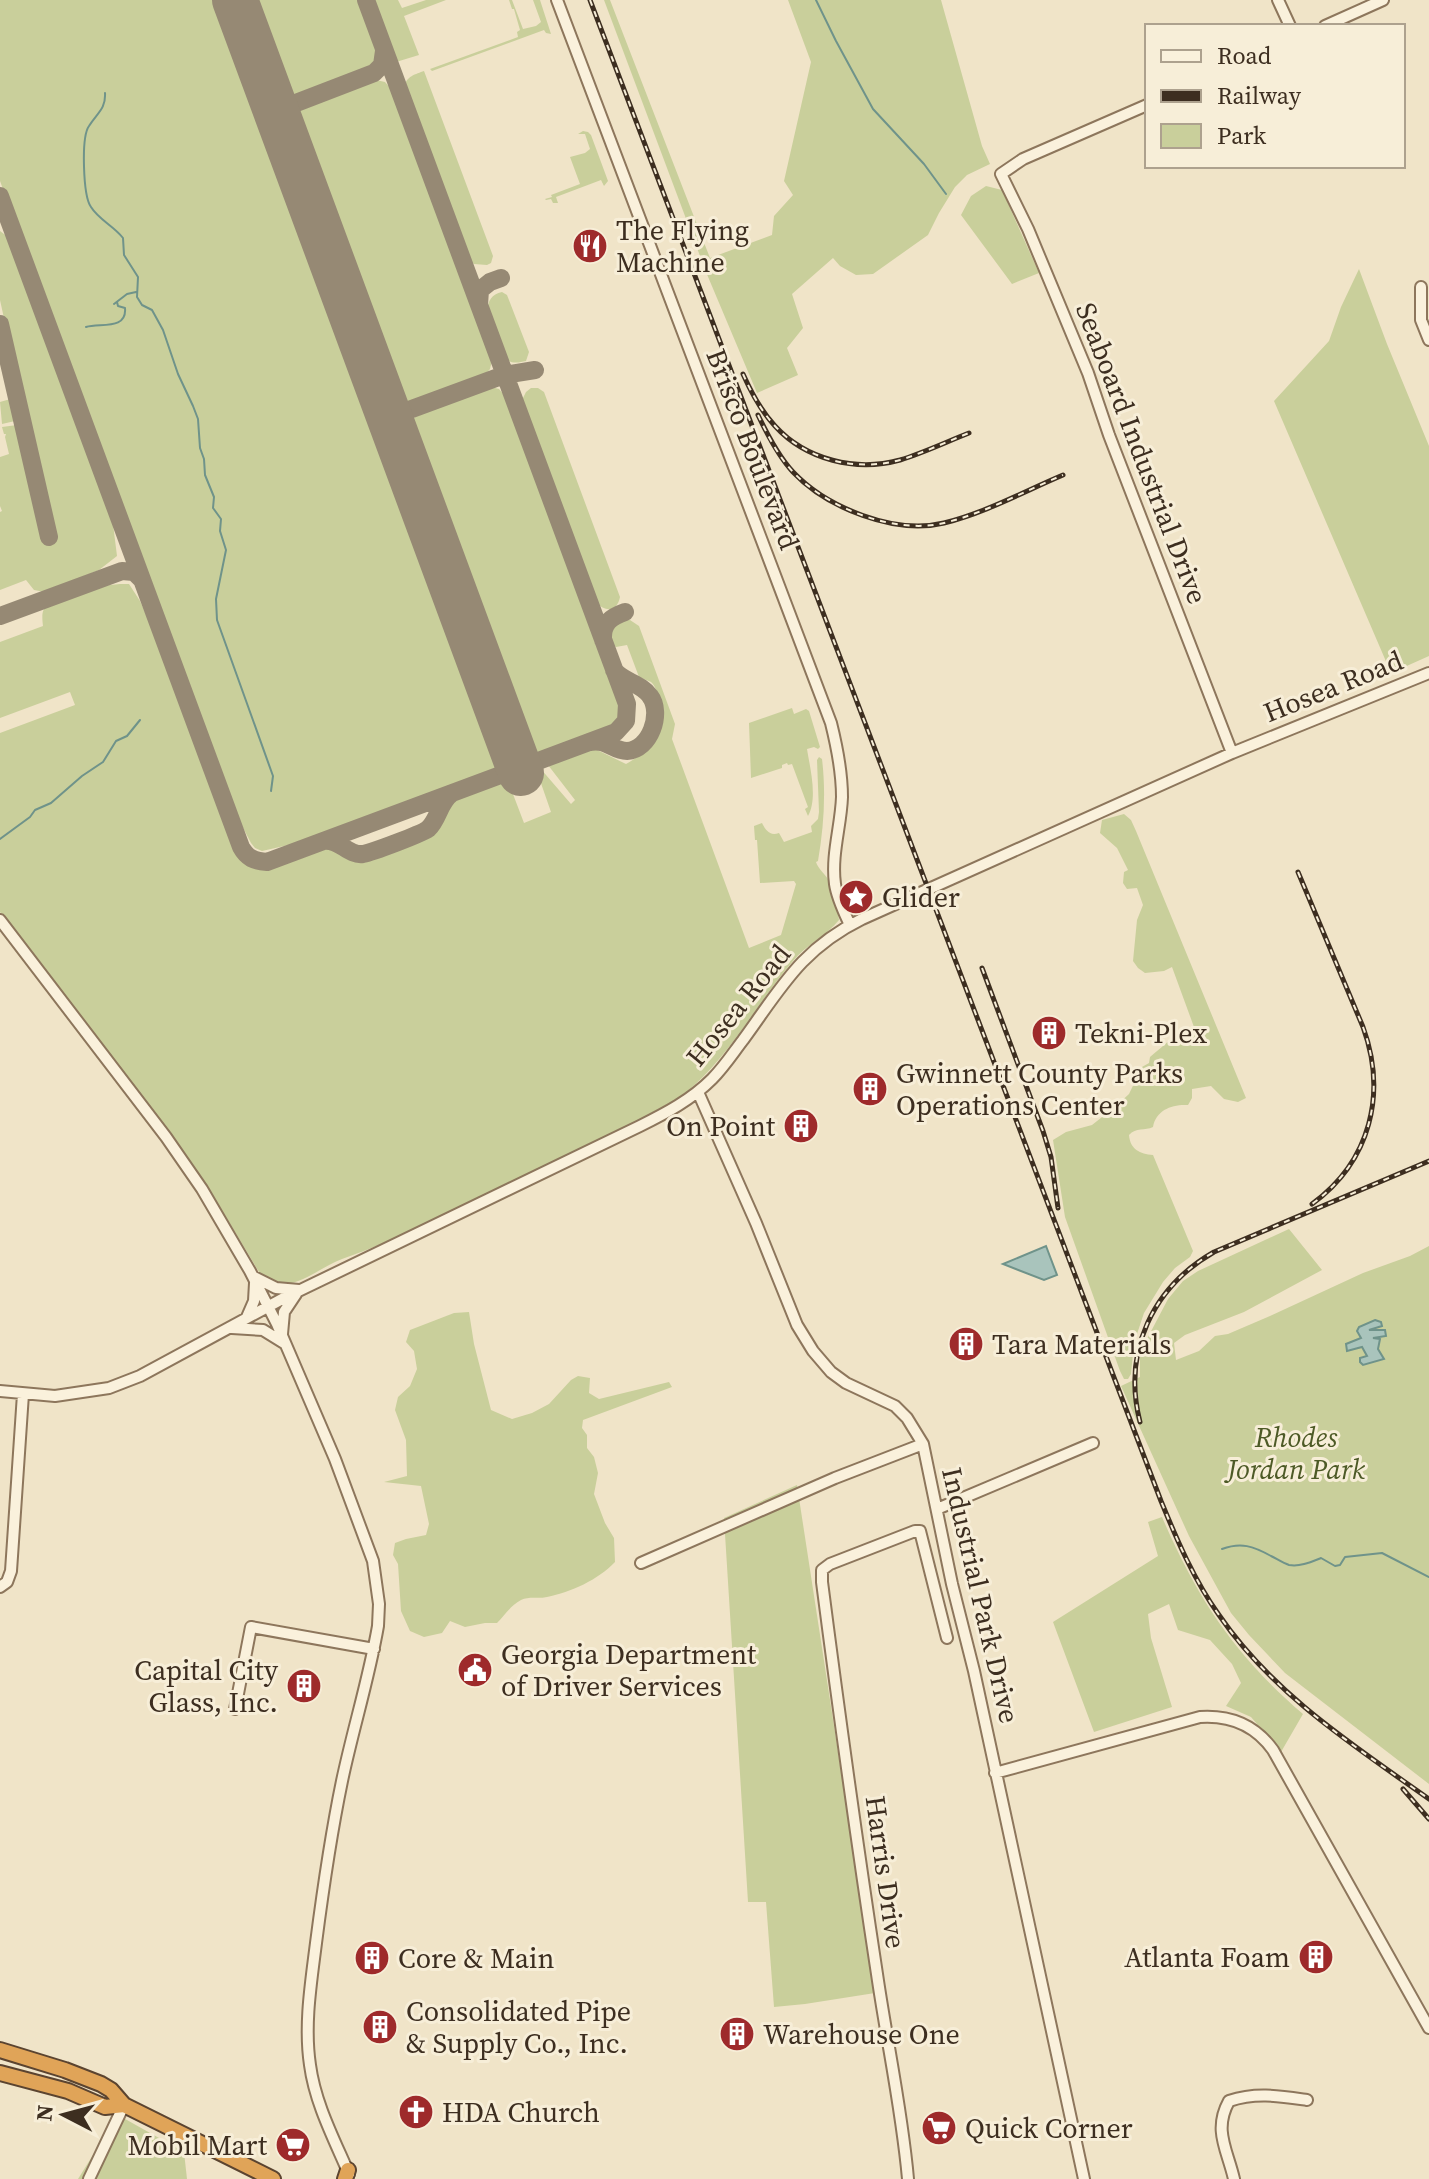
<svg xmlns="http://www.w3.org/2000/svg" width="1429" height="2179" font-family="'Source Serif 4',serif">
  <rect width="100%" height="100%" fill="#f0e4c8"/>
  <path fill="#c9cf9b" d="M0,0h218l279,754 -1,14 -7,6 -174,65 -53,12 -7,-3 -4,-5 -22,-42 -229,-620z
    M251,0h108c5,13 24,51 16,63 -2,4 -6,5 -10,8l-72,26 -7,-4z
    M372,0h26l4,8 24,-8h20l-42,16 15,39 -23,7z
    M509,0h3l11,29 13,-3 5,-4 -8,-22h7l11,34 -5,-1 -2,-3 -112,41 -2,-2 88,-32 -1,-5 3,-2 -6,-21h-2z
    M604,0h6l100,258 62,-23 2,-19 19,-21 -9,-14 27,-119 -23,-62h153l41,146 8,18 -23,11 -12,12 -16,26 -11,22 -55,39 -17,1 -16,-9 -7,-8 -41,36 11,34 -16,20 11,27 -41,18 -51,-121z
    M424,71l69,185 -2,7 -4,2 -13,-1 -6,-5 -63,-171c-1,-11 11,-14 19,-17z
    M376,80l9,2 7,8 100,271 -2,8 -6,7 -74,27 -8,-3 -5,-5 -103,-278 3,-7z
    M583,131l5,1 3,3 17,46 -4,5 -3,-6 -45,17 2,6h-5l-2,-4 -5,1 -1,-1 7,-2 -1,-2 29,-11 -10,-27 15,-4 5,-4 -5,-15h-7z
    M986,186l16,4 37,83 -27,11 -51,-69 10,-19z
    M0,231l8,6 5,12 89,240 11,35 4,32 -18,14 -54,22 -11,-2 -8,-10 -26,10v-78l2,-1 -2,-5v-49l9,-3 -4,-17 1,-3h-2l-2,-7 15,-2 26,111 12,2 -31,-132 -10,2 1,13 -13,3 -2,-22 21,-6 -21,-96z
    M1359,269l28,75 42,102v210l-38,17 -117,-272 55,-60 12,-34z
    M502,292l5,3 22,57 -3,9c-8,2 -15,3 -21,-3 -7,-19 -33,-59 -3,-66z
    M491,387l8,2 6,7 117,316 -2,9 -6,5 -74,28 -12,-6 -118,-317 1,-10 7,-7z
    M531,388h7l6,4 76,205c-3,15 -14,15 -24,6l-75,-201 5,-10z
    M120,584h9l11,17 20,45 75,205c22,32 61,6 89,-4l36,15 74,-28 15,-33 55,-21 4,1 16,42 27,-11 -15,-43 4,-1 31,36 4,-4 -27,-35 45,-17 33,16c24,-13 40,-36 32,-64 -1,-6 -2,-14 -7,-18 -4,-2 -8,-3 -12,-5l-12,-32 -11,2c-10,-7 -12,-21 1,-26 2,-1 11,-1 13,-1l9,6 36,98 -3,15 77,209 32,-13 15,-51 -2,-3 -34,2 -3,-43h-2l-1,-14 8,-3c4,8 8,13 17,10l5,9 28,-10 -1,-6 7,-7 1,-7 -2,-52 2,-3 3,2c4,33 2,67 -4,102l-2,1c2,6 7,10 12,17 3,5 11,34 11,41 -13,16 -33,25 -46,41 -38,45 -64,97 -110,134 -28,17 -57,31 -86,47 -82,44 -168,85 -255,117 -19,7 -37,23 -56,25 -11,1 -20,-5 -27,-12l-39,-65 -53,-76 -167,-219v-179l75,-28 -5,-13 -70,26v-76l43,-16c-1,-10 -2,-16 6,-23l51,-17z
    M792,708l2,6 12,-5 3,2 11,36 -2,2 -4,-2 -7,2c3,19 11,49 1,67l-3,-7 3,-2 -16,-43 -4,1 -1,-2 -5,2v3l-31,10 -2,-55z
    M1124,814l7,6 5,11 110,267 -8,4 -14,-3 -13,-13 -19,3v9l-4,7c-16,-1 -32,5 -35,22 -8,4 -17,0 -24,8 1,14 11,19 24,20l40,96 -3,6 -15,11 -12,14 -19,31 -10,30 -3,31 -3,5h-4l-4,-8 -55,-154 -12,-77 13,-8 26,-7 24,-19 13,-12 13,-27 7,-4 1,-6c7,-6 14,-12 20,-17 9,-6 17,-6 24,-13l-22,-60 -8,4 -19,2 -7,-5 -5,-7 4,-41 6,-15 -6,-17 -10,1 -4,-6 1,-11 4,-2 -11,-22 -17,-15 2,-13z
    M1289,1229l33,41 -78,42 -59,23 -11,8 2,17 23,-9 16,-15 13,-2 42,-18 93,-43 47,-17 19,-10v538l-144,-111 -36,-38 -18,-22 -42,-77 -68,-150 19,-9v-23l7,-15 21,-40 15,-18 15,-10z
    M469,1312l5,32 17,66 21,9 20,-6 17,-9 22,-24 7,-4 12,2 -1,15 10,6 70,-17 3,5 -89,33 -1,8 5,7v13l7,9 4,16 -4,21 11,29 9,15 1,24c-17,18 -44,30 -68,35 -9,2 -18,-1 -26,3 -10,5 -16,15 -24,23h-12l-20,4 -15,-6 -8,12 -18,4 -14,-6 -9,-20 -3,-47 -5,-9 2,-12 11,-4 20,-4 3,-11 -8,-38 -37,-4 23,-6 -1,-36 -11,-30 3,-13 12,-11 7,-17 -3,-18 -8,-9 4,-12 44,-17z
    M797,1485l78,508 -70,11 -31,3 -8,-105h-18l-24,-384z
    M1162,1517c35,81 73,139 141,197l-22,38 -30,-35 -25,-11 15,-23 -9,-19 -22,-24 -32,-10 -9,-26 -21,10 3,24 21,69 -78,25 -41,-110 105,-66 -10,-34z
    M118,2115l66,37 3,27h-109z"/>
  <path fill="#a9c4bc" stroke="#6f938a" stroke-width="2" d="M1046,1246l11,29 -13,5 -41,-16z
    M1375,1320l6,2 1,4 -13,4h16l1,6 -13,2 7,1 -2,10 6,10 -21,6 -3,-3v-4l7,-2 -5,-9 -15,4 -1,-7 15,-6 -4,-7 2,-4z"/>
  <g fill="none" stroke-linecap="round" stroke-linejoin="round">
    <path stroke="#6f938a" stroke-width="2" d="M816,0l20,41 37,68 51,55 22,30
      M105,93c1,16 -8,20 -16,33 -8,11 -6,70 2,81 8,13 23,19 32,31l1,17 14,22 -1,20 5,8 10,5 11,20 15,44 15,32 5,13 2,29 4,11 1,16 9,22 -1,11 8,11 -1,12 6,19 -10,49 1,21 56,156 -2,15
      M114,304l13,-10 9,-2
      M86,327c15,-4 41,3 39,-19l-7,-2 -1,-4
      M0,839l30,-22 5,-7 16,-7 31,-27 21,-14 13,-21 11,-5 13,-16
      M1222,1549c19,-7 31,-3 49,7 6,3 12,7 18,9 11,2 22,-3 32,-7l14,8 5,-1 5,-8 37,-4 47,24"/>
    <path stroke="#968974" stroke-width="18" d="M268,90c7,9 15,15 28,13
      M284,134c-2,-14 1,-23 12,-31l78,-30 8,-8 2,-14
      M0,196l241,651c6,11 13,14 26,15l349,-130 10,-11 1,-17 -261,-704
      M479,305l1,-15 10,-8 11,-4
      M0,324l49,213
      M381,394c7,12 14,18 28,16
      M398,441c-2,-14 0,-22 11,-31l95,-35 31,-5
      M0,616l122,-45 12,1 8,8
      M603,640c-1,-17 8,-23 22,-28
      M591,742c16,-3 22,9 36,9 23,-1 36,-38 23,-55 -9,-13 -27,-14 -36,-26
      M323,841c16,-3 25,15 40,13 10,-2 58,-20 65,-25 11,-10 11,-27 24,-36"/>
    <path stroke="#968974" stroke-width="46" d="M235,0l286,773"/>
    <defs>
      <path id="minor" d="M557,0l274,723c6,24 11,49 11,74 -1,29 -11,58 -7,87 2,14 9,28 15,41
        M1278,0l12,26
        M1325,26l58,-26
        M1147,105l-124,54 -22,15 27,55 60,144 21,62 123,318
        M1421,287v33l8,20
        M0,920l166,217 36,52 48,82 27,53 58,135 38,102 6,43 -1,22c-9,52 -25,103 -36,155 -11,53 -19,108 -26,162 -5,40 -12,82 -6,122 5,38 24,74 39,109
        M698,1092l58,131 41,102 16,26 18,21 15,11 49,23 12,12 16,26 29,140 22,87 110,508
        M254,1277l22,11 23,2
        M247,1317l7,-16 1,-18
        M232,1328l31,2 21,13
        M282,1334l2,-22 12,-18
        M0,1391l55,5 54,-8 31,-12 144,-78 356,-172c26,-13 51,-26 72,-47 12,-12 21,-26 31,-39 38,-52 58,-91 119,-121l370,-166 197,-80
        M937,1509l156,-66
        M641,1563l194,-85 88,-34
        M0,1587l7,-5 4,-11 12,-177
        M235,1709l16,-82 123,22
        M995,1773l205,-56c30,-2 55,8 73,33l156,278
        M89,2179l35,-74
        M908,2179c-6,-69 -21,-136 -31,-205 -20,-131 -38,-261 -55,-392v-12l8,-6 85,-33h5l27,107
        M1234,2179c-7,-30 -21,-49 -5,-78 27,-9 50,-5 78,-1"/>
      <path id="highway" d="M0,2050l65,20 36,14 10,6 13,15 149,74
        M0,2073l68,18 37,16 19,-2
        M345,2179l3,-9"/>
    </defs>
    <use href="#minor" stroke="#8d765c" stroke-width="14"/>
    <use href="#highway" stroke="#5b4430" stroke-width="18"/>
    <use href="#minor" stroke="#faf1dc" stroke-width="10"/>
    <use href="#highway" stroke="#e0a458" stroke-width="14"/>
    <defs>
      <path id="rail" d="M590,0l571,1501c16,39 33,79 58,114 54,79 134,130 210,184
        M743,374c8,18 18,37 32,52 31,34 81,46 125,34 23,-7 46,-18 69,-27
        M758,415c9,19 20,41 35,57 34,36 102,63 151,51 41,-10 81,-32 119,-48
        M1298,872l65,155c24,66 8,134 -51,177
        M982,968l61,163 8,26 7,51
        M1140,1422c-18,-71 13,-135 74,-170l215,-91
        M1403,1789l26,30"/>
    </defs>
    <use href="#rail" stroke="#3d2e20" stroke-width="5"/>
    <use href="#rail" stroke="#f7eed8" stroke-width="2" stroke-dasharray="6" stroke-linecap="butt"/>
  </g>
  <defs>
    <symbol id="restaurant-disc" viewBox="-11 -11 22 22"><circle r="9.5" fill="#9e2a2b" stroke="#f7eed8"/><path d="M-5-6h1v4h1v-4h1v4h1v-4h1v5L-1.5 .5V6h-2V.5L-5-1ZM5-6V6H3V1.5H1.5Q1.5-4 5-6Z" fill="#fff"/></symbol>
    <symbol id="sight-disc" viewBox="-11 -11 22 22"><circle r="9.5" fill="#9e2a2b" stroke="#f7eed8"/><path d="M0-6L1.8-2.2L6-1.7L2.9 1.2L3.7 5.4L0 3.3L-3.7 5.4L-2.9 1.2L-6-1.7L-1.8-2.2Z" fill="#fff"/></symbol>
    <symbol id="building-disc" viewBox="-11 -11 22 22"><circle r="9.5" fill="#9e2a2b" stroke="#f7eed8"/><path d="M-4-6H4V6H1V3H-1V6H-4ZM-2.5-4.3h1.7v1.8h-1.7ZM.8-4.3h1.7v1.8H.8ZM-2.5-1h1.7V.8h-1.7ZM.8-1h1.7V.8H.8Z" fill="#fff"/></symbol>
    <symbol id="civic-disc" viewBox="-11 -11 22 22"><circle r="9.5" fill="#9e2a2b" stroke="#f7eed8"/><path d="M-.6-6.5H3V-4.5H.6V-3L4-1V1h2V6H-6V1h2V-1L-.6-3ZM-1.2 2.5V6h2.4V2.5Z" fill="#fff"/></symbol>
    <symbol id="church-disc" viewBox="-11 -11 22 22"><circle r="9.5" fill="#9e2a2b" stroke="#f7eed8"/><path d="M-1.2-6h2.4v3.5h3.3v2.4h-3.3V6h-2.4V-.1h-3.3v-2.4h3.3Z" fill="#fff"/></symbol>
    <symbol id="supermarket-disc" viewBox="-11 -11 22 22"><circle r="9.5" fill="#9e2a2b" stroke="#f7eed8"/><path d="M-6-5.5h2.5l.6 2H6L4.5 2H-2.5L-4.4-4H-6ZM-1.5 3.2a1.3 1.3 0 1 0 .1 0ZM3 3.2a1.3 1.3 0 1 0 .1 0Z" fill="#fff"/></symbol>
  </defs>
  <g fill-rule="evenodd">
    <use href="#restaurant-disc" x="570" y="226" width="40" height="40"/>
    <use href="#sight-disc" x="836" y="877" width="40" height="40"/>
    <use href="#building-disc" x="1029" y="1013" width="40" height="40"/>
    <use href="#building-disc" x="850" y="1069" width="40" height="40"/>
    <use href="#building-disc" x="781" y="1106" width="40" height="40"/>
    <use href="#building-disc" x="946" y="1324" width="40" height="40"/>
    <use href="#civic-disc" x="455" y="1650" width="40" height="40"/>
    <use href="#building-disc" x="284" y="1666" width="40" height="40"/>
    <use href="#building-disc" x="1296" y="1937" width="40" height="40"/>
    <use href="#building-disc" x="352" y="1938" width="40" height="40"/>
    <use href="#building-disc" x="360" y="2007" width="40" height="40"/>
    <use href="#building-disc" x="717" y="2014" width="40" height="40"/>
    <use href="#church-disc" x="396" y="2092" width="40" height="40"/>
    <use href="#supermarket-disc" x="919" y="2108" width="40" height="40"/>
    <use href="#supermarket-disc" x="273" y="2125" width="40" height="40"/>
  </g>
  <g text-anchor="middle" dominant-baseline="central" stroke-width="6" stroke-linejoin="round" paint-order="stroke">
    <g font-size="28" fill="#3d2e20" stroke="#f7eed8" text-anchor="start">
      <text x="616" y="230">The Flying<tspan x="616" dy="32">Machine</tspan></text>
      <text x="882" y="897">Glider</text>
      <text x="1075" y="1033">Tekni-Plex</text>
      <text x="896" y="1073">Gwinnett County Parks<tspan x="896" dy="32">Operations Center</tspan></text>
      <text x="775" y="1126" text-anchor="end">On Point</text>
      <text x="992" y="1344">Tara Materials</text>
      <text x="501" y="1654">Georgia Department<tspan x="501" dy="32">of Driver Services</tspan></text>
      <text x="278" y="1670" text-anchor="end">Capital City<tspan x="278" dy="32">Glass, Inc.</tspan></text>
      <text x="1290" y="1957" text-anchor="end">Atlanta Foam</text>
      <text x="398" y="1958">Core &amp; Main</text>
      <text x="406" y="2011">Consolidated Pipe<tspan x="406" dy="32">&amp; Supply Co., Inc.</tspan></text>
      <text x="763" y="2034">Warehouse One</text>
      <text x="442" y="2112">HDA Church</text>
      <text x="965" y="2128">Quick Corner</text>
      <text x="267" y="2145" text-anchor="end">Mobil Mart</text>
    </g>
    <g font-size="28" fill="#3d2e20" stroke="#f7eed8">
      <text transform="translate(753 449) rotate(69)">Brisco Boulevard</text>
      <text transform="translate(1142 453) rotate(69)">Seaboard Industrial Drive</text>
      <text transform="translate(1333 686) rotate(-22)">Hosea Road</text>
      <text transform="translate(738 1005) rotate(-51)">Hosea Road</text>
      <text transform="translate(981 1595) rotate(77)">Industrial Park Drive</text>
      <text transform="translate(886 1872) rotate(82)">Harris Drive</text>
    </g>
    <g font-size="28" font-style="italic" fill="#4d5a26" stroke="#f7eed8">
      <text x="1296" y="1437">Rhodes<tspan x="1296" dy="32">Jordan Park</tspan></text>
    </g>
  </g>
  <rect x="1145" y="24" width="260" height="144" fill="#f7eed8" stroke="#ada18e" stroke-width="2"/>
  <rect x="1161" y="50" width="40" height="12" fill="#faf1dc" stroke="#ada18e" stroke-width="2"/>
  <text x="1217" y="64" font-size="24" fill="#3d2e20">Road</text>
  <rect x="1161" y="90" width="40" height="12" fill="#3d2e20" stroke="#ada18e" stroke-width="2"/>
  <text x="1217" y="104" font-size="24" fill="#3d2e20">Railway</text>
  <rect x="1161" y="124" width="40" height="24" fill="#c9cf9b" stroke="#ada18e" stroke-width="2"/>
  <text x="1217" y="144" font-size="24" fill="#3d2e20">Park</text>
  <g transform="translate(64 2115) rotate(276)" stroke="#f7eed8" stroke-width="6" paint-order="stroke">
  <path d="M0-6L14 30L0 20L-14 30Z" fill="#3d2e20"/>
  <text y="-12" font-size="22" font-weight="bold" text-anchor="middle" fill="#3d2e20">N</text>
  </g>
</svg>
